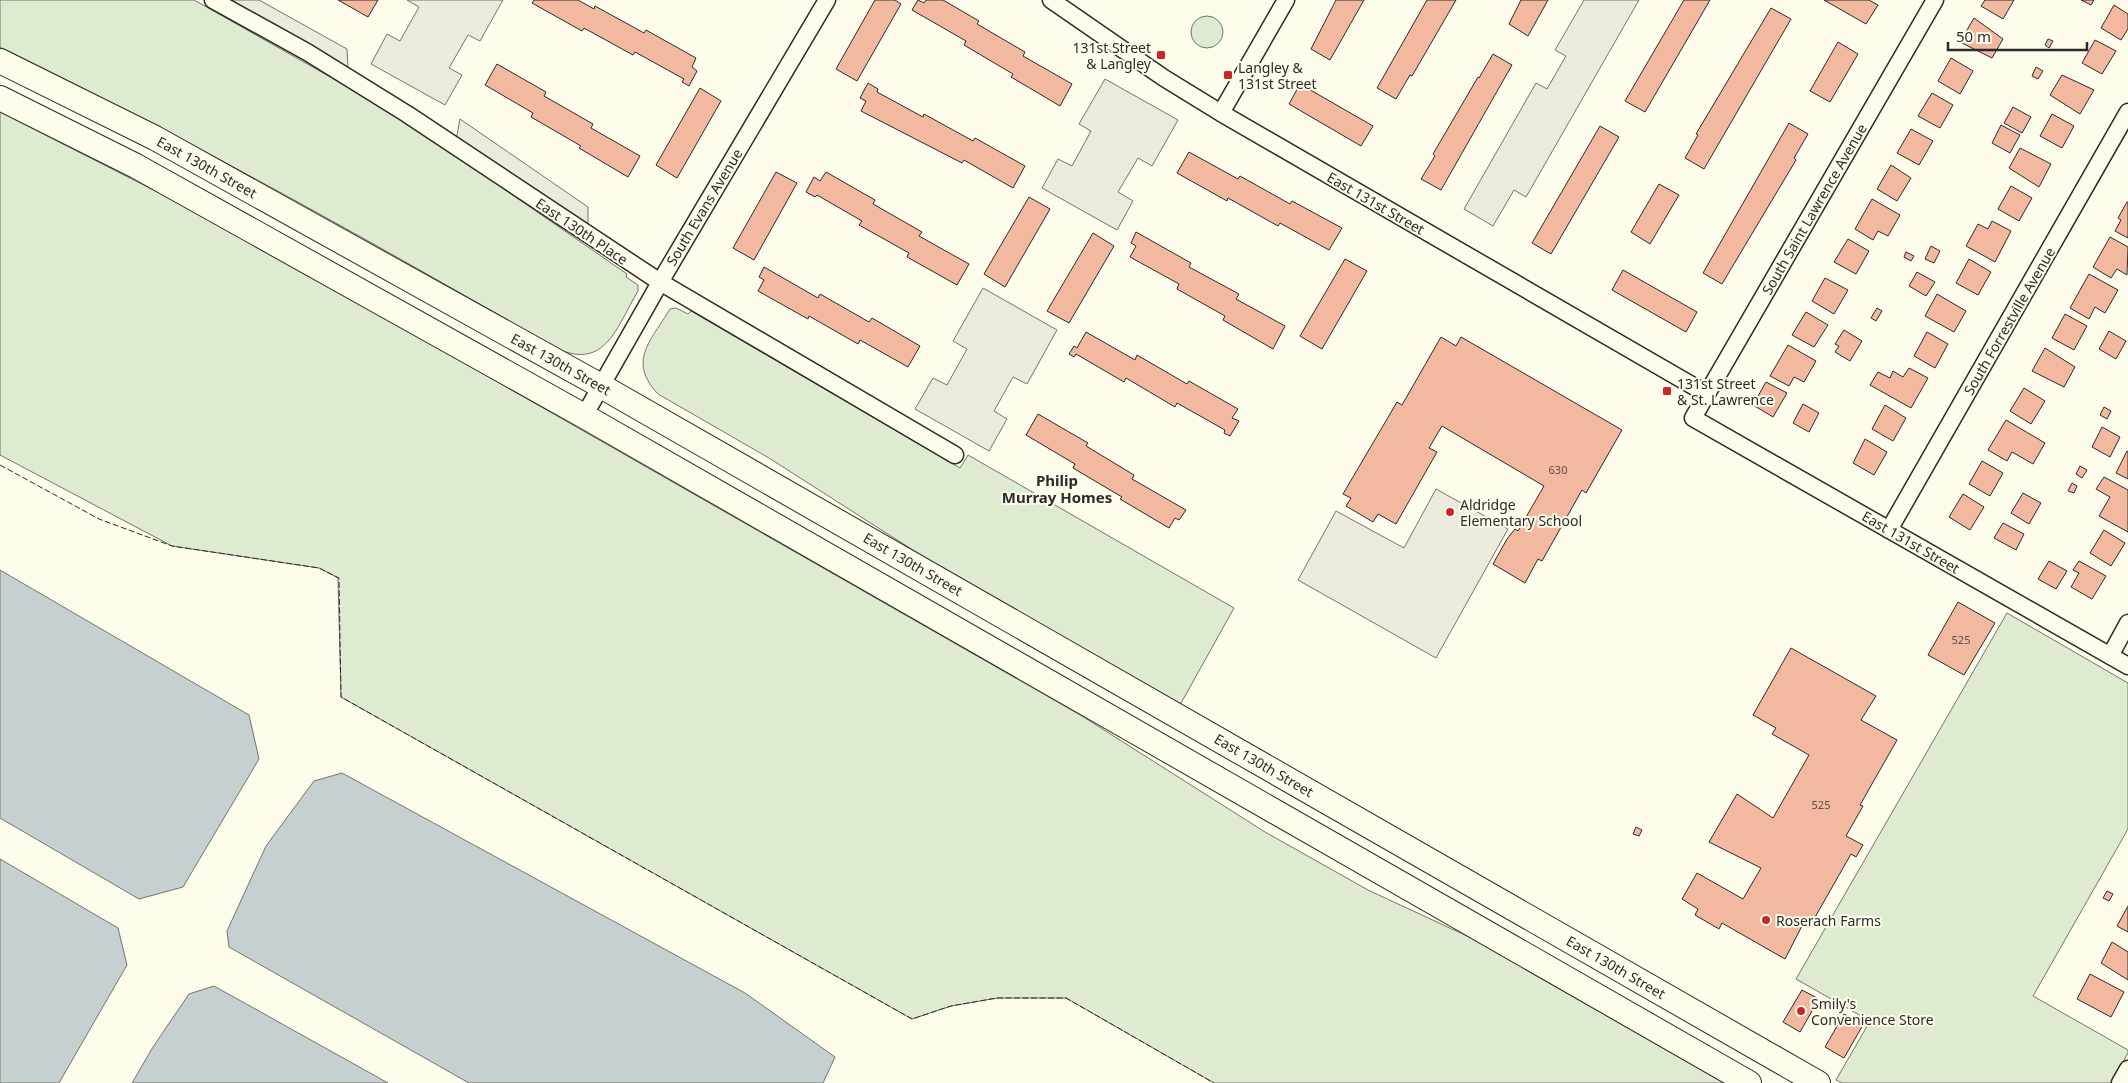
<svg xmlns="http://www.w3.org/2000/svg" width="2128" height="1083" font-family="'Noto Sans',sans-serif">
  <rect width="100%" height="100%" fill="#fdfbea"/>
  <path fill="#deebd1" stroke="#74746e" d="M0,0h194l163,92 82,52 188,130 -1,3 12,8v6c-21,35 -32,79 -80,58 -184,-106 -367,-209 -558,-302z
    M1191 32a16 16 0 1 1 32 0a16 16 0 1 1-32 0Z
    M0,112l175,89 230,128 677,387 183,116 103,58 99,46 257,147h-510l-148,-85h-69l-46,8 -39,13 -571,-322 -3,-119 -19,-10 -147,-22 -172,-91z
    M676,308l12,6 3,-3 269,157 8,-13 266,153 -54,97 -225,-128 -186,-119 -111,-64c-31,-33 -7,-53 12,-85z
    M2007,613l121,70v146l-95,167 95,54v3l-17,30h-269l-6,-3 34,-59 -74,-42z"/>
  <path fill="#eceadb" stroke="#74746e" d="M213,0h46l88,49 1,19z
    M407,0h96l-23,41 -12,-6 -19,33 13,7 -17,30 -74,-41 16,-30 13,7 19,-34z
    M1584,0h55l-113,197 -12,-7 -21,36 -29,-17 72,-126 11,6 19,-33 -11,-6z
    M1105,79l73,41 -26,46 -14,-8 -20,34 15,9 -16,29 -75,-42 16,-29 14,7 19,-35 -12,-7z
    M460,119l128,88v28l-133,-89z
    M983,288l74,42 -30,54 -14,-7 -19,34 13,8 -18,32 -74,-42 18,-31 14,7 20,-36 -14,-8z
    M1436,489l72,40 -72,129 -138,-78 38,-69 68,37z"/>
  <path fill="#c7d0d0" stroke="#74746e" d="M0,570l249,145 10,44 -76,128 -44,12 -139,-81z
    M342,773l403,220 90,64 -12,26h-354l-240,-136 -2,-16 39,-85 48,-65z
    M0,859l118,69 9,37 -68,118h-59z
    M214,986l174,97h-256l21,-36 36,-53z"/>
  <path fill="#f2b8a0" stroke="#2b2b2b" d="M338,0h40l-10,17z
    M534,0h44l16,9 1,-3 49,27 2,-3 50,28 -4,9 5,4 -8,15 -7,-4 2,-3 -49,-27 -2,3 -49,-27 -2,3 -50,-28z
    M875,0h20l6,4 -44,77 -21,-12z
    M918,0l6,3 2,-3h17l36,21 -2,3 48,28 -2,4 49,28 -12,22 -49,-29 2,-3 -49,-29 2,-4 -54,-31z
    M1336,0h28l-34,60 -19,-11z
    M1427,0h29l-44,76 -2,-1 -14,24 -19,-11z
    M1521,0h27l-20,36 -19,-12z
    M1684,0h26l-65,112 -20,-11z
    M1824,0h45l9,5 -12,19z
    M1985,0h29l-11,19 -22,-13z
    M2081,0h13l-3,5z
    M2114,5l14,9v15l-7,11 -20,-12z
    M1771,8l20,11 -87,150 -19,-11 13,-23 -2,-1z
    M1974,18l29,21 -11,19 -32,-16z
    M2048,39l5,2 -4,7 -4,-3z
    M2095,40l21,11 -14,23 -20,-11z
    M1838,42l20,12 -28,48 -20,-11z
    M1493,54l19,11 -71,125 -20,-11 14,-23 -2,-2 45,-77 1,1z
    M1951,58l22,13 -13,23 -22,-13z
    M497,64l49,28 -2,4 49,28 -2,4 49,28 -12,21 -49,-29 2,-2 -50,-29 2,-4 -48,-28z
    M2036,67l7,4 -5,8 -6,-3z
    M2062,75l32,15 -14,24 -30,-19z
    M868,83l10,6 -1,3 46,25 1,-3 49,27 2,-3 50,28 -12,22 -49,-28 -2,3 -101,-52 5,-10 -6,-3z
    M1300,84l73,42 -12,20 -72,-42z
    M700,88l21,13 -44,77 -21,-13z
    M1932,93l21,12 -13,23 -22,-12z
    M2013,107l18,10 -9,16 -18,-10z
    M2052,114l22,12 -12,22 -22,-12z
    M1789,123l19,11 -14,24 2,2 -74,124 -19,-11z
    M2001,125l19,10 -10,18 -18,-10z
    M1600,126l19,11 -68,117 -19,-11z
    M1911,129l22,12 -14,24 -22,-12z
    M2020,148l31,16 -12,23 -30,-19z
    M1189,152l49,27 2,-3 50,28 2,-3 50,27 -13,22 -49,-27 -2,3 -50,-28 -1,3 -50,-28z
    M1891,165l20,13 -14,23 -20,-12z
    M776,172l21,11 -43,77 -21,-12z
    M826,172l49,28 -2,4 49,28 -3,4 50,28 -12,21 -50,-28 2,-4 -50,-28 3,-4 -45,-26 -2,2 -9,-5 8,-15 6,4z
    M1659,184l20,11 -29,49 -19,-12z
    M2011,186l21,12 -13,23 -21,-12z
    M1029,197l21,12 -45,78 -21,-13z
    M1872,199l28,16 -12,21 -10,-5 -5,9 -18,-11z
    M2127,202h1v36l-13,-7 6,-11 -3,-2z
    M1992,221l19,10 -16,31 -29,-16 12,-22 10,5z
    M1136,232l55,31 -2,4 50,27 -3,5 49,27 -12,23 -50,-29 2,-4 -48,-27 2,-5 -49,-27 6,-11 -5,-3z
    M1093,233l21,13 -45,77 -22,-12z
    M2110,237l18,10 -1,28 -10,-6 -6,9 -18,-11z
    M1848,239l21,12 -13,23 -22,-12z
    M1931,246l9,5 -6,12 -9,-4z
    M1906,252l8,4 -3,5 -7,-4z
    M1345,259l22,12 -45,78 -22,-13z
    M1969,259l22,13 -13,23 -22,-12z
    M764,267l54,31 2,-4 49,28 3,-4 48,28 -12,21 -48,-27 -2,4 -49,-28 -1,3 -50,-28 6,-11 -5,-3z
    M1623,270l74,42 -11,20 -74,-42z
    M1917,272l18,10 -9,14 -17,-10z
    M2089,274l29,16 -13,23 -10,-6 -6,12 -19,-11z
    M1825,278l23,12 -14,24 -22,-13z
    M1937,294l29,17 -12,21 -29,-16z
    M1877,308l5,3 -6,10 -5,-3z
    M1806,312l22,13 -14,22 -22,-12z
    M2065,314l22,12 -13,24 -22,-12z
    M1844,330l18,11 -12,20 -15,-9 4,-6 -4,-2z
    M2109,331l17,10 -10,18 -17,-10z
    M1086,332l49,28 2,-5 50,29 2,-3 49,28 -6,9 7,3 -9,15 -6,-3 1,-3 -48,-27 -2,4 -49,-29 -2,4 -48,-28 -2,3 -5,-3 5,-8 3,2z
    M1927,332l21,12 -13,24 -21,-12z
    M1441,337l15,9 5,-9 161,93 -36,63 -4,-3 -40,71 -4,-2 -13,24 -32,-19 14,-25 8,-10 3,2 26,-45 -102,-60 -13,22 8,4 -41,72 -18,-10 -5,8 -27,-16 5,-8 -8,-4 54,-92 5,3z
    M1788,345l28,16 -12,21 -10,-5 -5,9 -19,-10z
    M2045,348l30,19 -11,20 -32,-16z
    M1909,368l19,10 -17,30 -41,-23 8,-13 12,6 3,-7 10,6z
    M1766,382l21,11 -14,24 -20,-12z
    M2024,388l21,13 -14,23 -21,-13z
    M1803,404l16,9 -10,19 -16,-9z
    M1885,405l21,13 -13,23 -21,-12z
    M2104,407l7,4 -4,8 -7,-4z
    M1038,414l50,29 -2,3 48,29 -2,4 54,31 -7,10 -4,-2 -6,10 -49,-29 2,-2 -49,-29 2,-4 -49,-29z
    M2006,420l39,23 -12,21 -21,-12 -5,9 -19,-11z
    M2102,427l18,10 -10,20 -18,-10z
    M1865,439l22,13 -13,23 -21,-12z
    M2127,451l1,1v27l-12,-6z
    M1982,461l21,12 -13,23 -21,-12z
    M2080,466l7,4 -5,8 -6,-4z
    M2104,477l24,13v42l-29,-16 11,-19 -14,-8z
    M2072,483l5,3 -3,7 -6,-2z
    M2023,493l18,10 -12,21 -18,-11z
    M1963,494l21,13 -14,23 -21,-13z
    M2003,523l21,11 -8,16 -22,-12z
    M2104,530l21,13 -14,23 -21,-13z
    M2049,561l18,10 -11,18 -18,-10z
    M2079,561l27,15 -14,23 -21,-12 8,-14 -6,-3z
    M1958,602l37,21 -31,52 -36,-20z
    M1791,648l85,48 -15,24 36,20 -37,65 3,1 -17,30 17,9 -7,12 -5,-3 -41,72 -6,-4 -19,37 -63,-36 -3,6 -24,-14 3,-6 -16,-10 15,-26 46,26 18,-31 -52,-26 28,-48 36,24 36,-63 -37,-21 4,-6 -23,-13z
    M1636,827l6,3 -3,6 -6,-2z
    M2107,891l6,3 -4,7 -6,-3z
    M2128,906v26l-11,-6z
    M2112,942l16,10v28l-27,-17z
    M2090,974l34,18 -13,25 -34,-18z
    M1802,990l17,9 -19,33 -17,-10z
    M1844,1014l19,11 -19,33 -19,-11z"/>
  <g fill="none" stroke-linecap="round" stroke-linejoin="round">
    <defs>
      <path id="minor" d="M213,0l94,52 100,62 253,168 295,173
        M1051,0l113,78 57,35 486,281
        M1935,0l-242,418 435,248
        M1221,113l65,-113
        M584,416l82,-144 161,-272
        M1889,530l239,-418
        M2110,656l18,-33
        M2120,1083l8,-14"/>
      <path id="secondary" d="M0,61l155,77 446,248 1217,697
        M0,98l136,68 448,250 1165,667"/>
    </defs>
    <use href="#minor" stroke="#2b2b2b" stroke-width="19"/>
    <use href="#secondary" stroke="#2b2b2b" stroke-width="26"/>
    <use href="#minor" stroke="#fdfbea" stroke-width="16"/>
    <use href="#secondary" stroke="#fdfbea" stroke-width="24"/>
    <path stroke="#2b2b2b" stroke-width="1" stroke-dasharray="6 2.5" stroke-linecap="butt" d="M0,465l99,54 73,27 147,22 20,10 2,119 571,322 39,-13 46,-8h69l148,85"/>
  </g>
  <g fill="#c62828" stroke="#fdfbea" stroke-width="2">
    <rect x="1156" y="50" width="10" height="10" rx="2.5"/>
    <rect x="1223" y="70" width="10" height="10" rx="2.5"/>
    <rect x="1662" y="386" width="10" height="10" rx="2.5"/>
    <circle cx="1450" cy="512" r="5"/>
    <circle cx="1766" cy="920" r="5"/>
    <circle cx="1801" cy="1011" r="5"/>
  </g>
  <g text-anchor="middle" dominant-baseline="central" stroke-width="4" stroke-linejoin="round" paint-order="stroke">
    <g font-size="11" fill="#5d4e48">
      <text x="1558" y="469">630</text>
      <text x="1961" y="639">525</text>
      <text x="1821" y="804">525</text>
    </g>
    <g font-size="14" fill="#2b2b2b" stroke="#fdfbea" text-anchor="start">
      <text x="1151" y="47" text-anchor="end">131st Street<tspan x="1151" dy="16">&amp; Langley</tspan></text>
      <text x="1238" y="67">Langley &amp;<tspan x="1238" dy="16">131st Street</tspan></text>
      <text x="1677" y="383">131st Street<tspan x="1677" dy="16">&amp; St. Lawrence</tspan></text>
      <text x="1460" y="504">Aldridge<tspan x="1460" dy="16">Elementary School</tspan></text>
      <text x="1776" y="920">Roserach Farms</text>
      <text x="1811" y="1003">Smily's<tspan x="1811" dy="16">Convenience Store</tspan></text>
    </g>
    <g font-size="14" fill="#2b2b2b" stroke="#fdfbea">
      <text transform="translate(207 167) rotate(29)">East 130th Street</text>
      <text transform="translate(1376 203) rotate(30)">East 131st Street</text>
      <text transform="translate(704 207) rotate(-59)">South Evans Avenue</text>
      <text transform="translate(1814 209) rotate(-60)">South Saint Lawrence Avenue</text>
      <text transform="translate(582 231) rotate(34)">East 130th Place</text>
      <text transform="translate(2009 321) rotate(-60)">South Forrestville Avenue</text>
      <text transform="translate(561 364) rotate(29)">East 130th Street</text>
      <text transform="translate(1911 542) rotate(30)">East 131st Street</text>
      <text transform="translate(913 564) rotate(30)">East 130th Street</text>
      <text transform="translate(1264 765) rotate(30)">East 130th Street</text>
      <text transform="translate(1616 967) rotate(30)">East 130th Street</text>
    </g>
    <g font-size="15" font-weight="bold" fill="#2b2b2b" stroke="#fdfbea">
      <text x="1057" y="480">Philip<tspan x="1057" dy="17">Murray Homes</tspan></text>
    </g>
  </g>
  <path d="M1948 42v8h139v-8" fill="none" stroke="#2b2b2b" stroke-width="2.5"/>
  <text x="1956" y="42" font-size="15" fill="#2b2b2b" stroke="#fdfbea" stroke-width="4" paint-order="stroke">50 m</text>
</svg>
